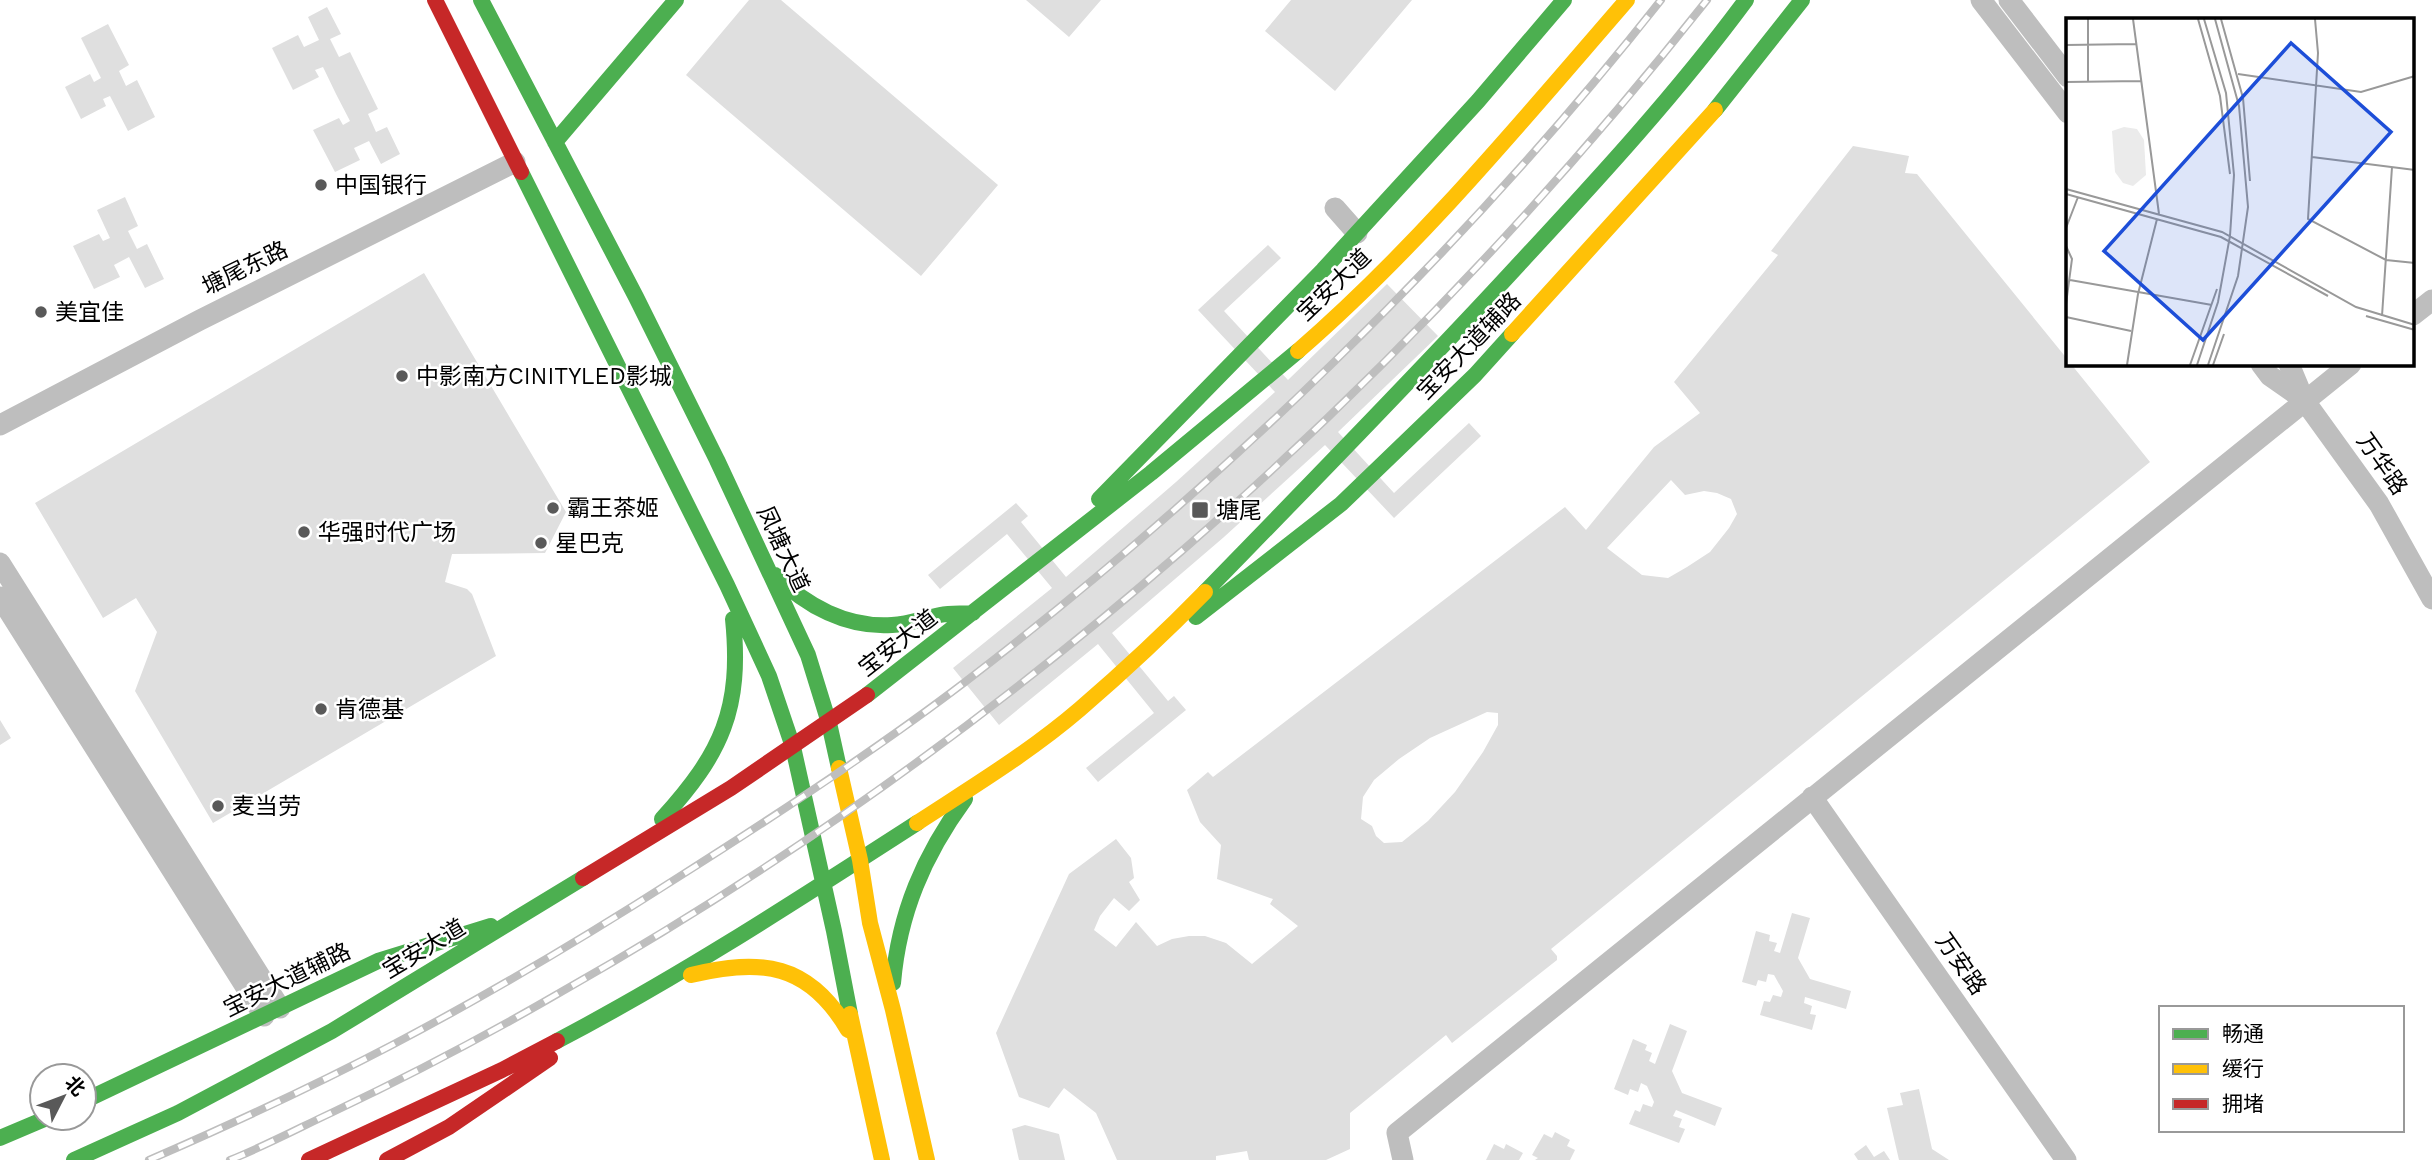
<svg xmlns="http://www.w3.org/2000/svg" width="2432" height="1160" font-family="'Work Sans','Noto Sans SC',sans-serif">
  <rect width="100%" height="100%" fill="#fff"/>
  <path fill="#dfdfdf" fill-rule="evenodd" d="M749,0h32l217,185 -77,91 -235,-201z
    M1026,0h75l-32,37z
    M1291,0h121l-77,91 -70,-60z
    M327,7l14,27 -11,5 9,18 11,-5 28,57 -10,5 8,18 11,-5 13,27 -19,10 -12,-23 -15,7 6,12 -25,12 -22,-42 26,-12 4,7 7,-4 -14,-27 -13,-27 -8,3 4,7 -26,13 -21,-42 26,-13 6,12 15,-7 -11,-23z
    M108,24l21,41 -10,6 7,15 11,-6 18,37 -27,14 -18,-35 -7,3 3,7 -25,13 -16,-32 25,-13 4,8 7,-4 -20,-40z
    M1853,146l56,10 -4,17 12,1 151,186v4h3l79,98 -599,487 6,7v4l-105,83 -6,-8 -96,78v36l-24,11h-77l-2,-9 -31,5v4h-99l-21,-47 -32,-25 -15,20 -30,-11 -23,-64 73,-159 47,-35 15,19 3,20 -5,4 11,18 -11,11 -15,-13 -14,18 -6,14 22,17 20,-25 21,24 15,-7 17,-3h16l21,7 26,21 46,-38 -28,-22 3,-5 -56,-20 4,-34 -21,-23 -13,-32 21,-18 5,5 352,-270 21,23 68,-83 46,-34 -26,-31 104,-127 -7,-4zM1671,480l14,15 19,-4 13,2 14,6 6,15 -8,14 -19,24 -23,15 -19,11 -26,-3 -35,-27zM1487,712l11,1v12l-15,27 -28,40 -27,29 -26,21 -18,1 -8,-7 -4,-10 -11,-7 2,-22 11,-17 25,-21 31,-21z
    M125,197l13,29 -10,5 9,18 10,-5 17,35 -19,9 -16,-31 -15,8 6,12 -26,12 -21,-43 26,-12 4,7 7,-3 -13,-28z
    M1268,245l13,13 -57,53 64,69 99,-96 51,52 -100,96 56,61 75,-70 12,13 -87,82 -69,-73 -101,92 -112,96 56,68 6,-5 12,14 -88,72 -12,-14 68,-55 -56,-69 -99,81 -46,-57 99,-80 -45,-54 -67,55 -12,-14 88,-72 12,13 -7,6 45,55 110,-95 99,-90 -77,-82z
    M424,273l142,239 -21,41 -93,1 -7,28 22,7 5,5 24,62 -283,167 -78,-132 22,-59 -21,-34 -33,20 -68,-115z
    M0,720l11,18 -11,7z
    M1792,913l18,5 -12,40 12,21 41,12 -5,18 -41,-12 -1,6 8,3 -2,8 6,1 -4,15 -52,-15 4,-14 6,1 3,-7 8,2 2,-6 -9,-16 -6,-1 -2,8 -8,-2 -2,6 -14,-4 14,-51 14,4 -1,6 8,2 -3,8 6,2z
    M1670,1024l17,7 -15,40 10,22 40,15 -7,18 -39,-16 -3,6 9,3 -3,8 6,2 -6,14 -50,-19 6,-14 5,2 3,-8 9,3 2,-5 -7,-16 -6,-3 -3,9 -8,-3 -2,6 -14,-6 19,-50 14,6 -2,5 7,3 -3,8 6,3z
    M1919,1089l13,60 17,11h-50l-12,-52 16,-3 -3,-12z
    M1025,1125l34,9 6,26h-46l-7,-31z
    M1555,1132l15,8 -3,6 8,4 -5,10h-35l3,-2 -6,-3 12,-21 8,4z
    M1494,1144l10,5 2,-5 17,9 -4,7h-33z
    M1866,1145l8,12 10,-6 6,9h-32l-4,-6z"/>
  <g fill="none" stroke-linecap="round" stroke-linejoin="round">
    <path stroke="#bebebe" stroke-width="21" d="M1981,0l87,113
      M2009,0l59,77
      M1335,208l22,25
      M2413,315l19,-15
      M2261,364l9,12 33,23
      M2289,364l15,36 75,104 53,95
      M0,425l200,-105 315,-158
      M0,563l280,445
      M0,597l264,419
      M1812,797l254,363
      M1403,1160l-6,-27 954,-769"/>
    <path stroke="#4caf50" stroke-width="16" d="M481,0l155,297 81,163 91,195 21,68 10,45
      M1715,110l87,-110
      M555,142l121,-142
      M521,172l206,413 42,91 24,71 41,184 16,83
      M1099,499l224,-229 155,-169 86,-101
      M775,575c31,31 72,53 117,50 17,-1 32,-7 48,-10 11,-2 22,-1 33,-2
      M1205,592c106,-109 213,-218 316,-330 78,-84 157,-170 225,-262
      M1196,617l145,-113 134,-129 37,-41
      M867,695l284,-222 147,-122
      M662,819c60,-66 80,-110 71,-200
      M893,983c6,-70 31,-128 72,-184
      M557,1041c124,-65 242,-142 360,-218
      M84,1101l294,-140 113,-35
      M0,1138l47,-20
      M74,1160l104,-47 154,-82 251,-153"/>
    <path stroke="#ffc107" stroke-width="16" d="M1512,334l203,-224
      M1298,351c121,-105 224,-230 329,-351
      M839,768l21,92 10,63 23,87 34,150
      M917,823c55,-36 113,-71 163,-114 43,-37 85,-76 125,-117
      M691,975c70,-17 118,-12 157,55
      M850,1014l32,146"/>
    <path stroke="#c62828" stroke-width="16" d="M435,0l86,172
      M583,878l148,-90 136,-93
      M309,1160l193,-90 55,-29
      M387,1160l62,-33 101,-69"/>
    <defs>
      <path id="rail" d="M149,1160c83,-36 165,-74 245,-116 97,-51 191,-107 283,-166 98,-62 196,-126 288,-196 254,-195 498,-431 696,-682
        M230,1160c35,-14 69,-32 103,-48 78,-37 154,-77 228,-120 442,-251 831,-594 1146,-992"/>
    </defs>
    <use href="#rail" stroke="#bebebe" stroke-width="8"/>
    <use href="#rail" stroke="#fff" stroke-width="5" stroke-dasharray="16" stroke-linecap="butt"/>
  </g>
  <g fill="#595959" stroke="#fff" stroke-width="2.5">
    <circle cx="321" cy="185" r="7"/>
    <circle cx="41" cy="312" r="7"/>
    <circle cx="402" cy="376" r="7"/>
    <circle cx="553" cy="508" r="7"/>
    <rect x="1191" y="501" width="18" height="18" rx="3.5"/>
    <circle cx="304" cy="532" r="7"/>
    <circle cx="541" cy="543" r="7"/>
    <circle cx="321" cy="709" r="7"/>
    <circle cx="218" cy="806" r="7"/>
  </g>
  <g text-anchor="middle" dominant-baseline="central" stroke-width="5" stroke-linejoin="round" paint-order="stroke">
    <g font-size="23" fill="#000" stroke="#fff" text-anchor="start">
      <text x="335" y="185">中国银行</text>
      <text x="55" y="312">美宜佳</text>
      <text x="416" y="376">中影南方CINITYLED影城</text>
      <text x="567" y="508">霸王茶姬</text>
      <text x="1216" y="510">塘尾</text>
      <text x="318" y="532">华强时代广场</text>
      <text x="555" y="543">星巴克</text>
      <text x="335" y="709">肯德基</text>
      <text x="232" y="806">麦当劳</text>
    </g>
    <g font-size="23" fill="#000" stroke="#fff">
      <text transform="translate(245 268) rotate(-26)">塘尾东路</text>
      <text transform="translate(1334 285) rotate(-44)">宝安大道</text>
      <text transform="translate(1469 346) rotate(-46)">宝安大道辅路</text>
      <text transform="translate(2382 464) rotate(55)">万华路</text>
      <text transform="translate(783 549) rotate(65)">凤塘大道</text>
      <text transform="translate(898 643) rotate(-38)">宝安大道</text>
      <text transform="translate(424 949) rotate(-31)">宝安大道</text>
      <text transform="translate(1961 964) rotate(55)">万安路</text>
      <text transform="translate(287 980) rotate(-26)">宝安大道辅路</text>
    </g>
  </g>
  <g transform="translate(2066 18)">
    <rect width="348" height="348" fill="#fff"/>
    <path d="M58,109l13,2 7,11 2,35 -13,11 -10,-3 -8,-11 -3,-41z" fill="#ebebeb"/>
    <path fill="none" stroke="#999" stroke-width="2" d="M22,1v63M67,1l26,195M132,1l22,77 10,78M155,1l22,79 7,83M249,1l3,34 -10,166 78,41 29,3M0,27l70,-1M172,56l123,18 54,-16M0,64l75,-1M246,139l103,13M0,171l156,43 134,75 59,18M0,176l155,43 107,59M0,210l12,-31M0,228l6,13 -6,45M4,262l142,25M300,298l49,14M316,298l10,-149M0,299l65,14M61,347l11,-71 19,-75M124,347l27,-76M131,347l21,-63 12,-66 4,-61 -8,-82 -22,-74M142,347l30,-89 10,-69 -9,-101 -24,-87M147,347l11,-31"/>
    <path fill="#1d4ed8" fill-opacity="0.15" stroke="#1d4ed8" stroke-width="3.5" d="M225,25l100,89 -188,208 -99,-89z"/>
    <rect width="348" height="348" fill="none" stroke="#000" stroke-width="3.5"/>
  </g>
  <rect x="2159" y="1006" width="245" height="126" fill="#ffffff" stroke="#999999" stroke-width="2"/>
  <rect x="2173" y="1029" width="35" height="10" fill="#4caf50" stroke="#999999" stroke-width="2"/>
  <text x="2222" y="1041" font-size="21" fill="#000000">畅通</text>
  <rect x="2173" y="1064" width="35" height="10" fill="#ffc107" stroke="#999999" stroke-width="2"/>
  <text x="2222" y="1076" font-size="21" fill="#000000">缓行</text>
  <rect x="2173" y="1099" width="35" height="10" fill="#c62828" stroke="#999999" stroke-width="2"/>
  <text x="2222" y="1111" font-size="21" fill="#000000">拥堵</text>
  <g transform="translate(63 1097) rotate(48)"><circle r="33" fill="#ffffff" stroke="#999999" stroke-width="2"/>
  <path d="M0-5L12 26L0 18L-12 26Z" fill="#595959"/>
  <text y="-10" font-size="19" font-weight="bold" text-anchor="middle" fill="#000000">北</text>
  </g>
</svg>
